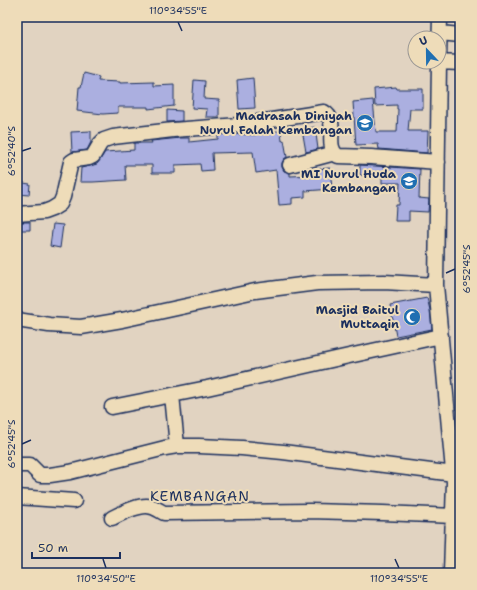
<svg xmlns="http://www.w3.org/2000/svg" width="477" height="590" font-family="'Shantell Sans',sans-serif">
  <rect width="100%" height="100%" fill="#e1d3c1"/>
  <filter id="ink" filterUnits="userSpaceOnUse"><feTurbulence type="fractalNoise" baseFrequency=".025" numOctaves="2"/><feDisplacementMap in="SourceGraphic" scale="8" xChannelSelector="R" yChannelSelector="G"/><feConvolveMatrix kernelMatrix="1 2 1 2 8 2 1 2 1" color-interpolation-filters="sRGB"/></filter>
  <g filter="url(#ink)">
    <path fill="#abafe0" stroke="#1b2f5e" d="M84,73l15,4 -1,4 22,1v1l34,-1v4l20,-1v21l-26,3v-2h-30v6l-15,1 -26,-3 2,-24h2z
      M253,78l2,30 -16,1 -2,-29z
      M194,80l11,1 -1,18 15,1v17h-13l1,-8 -15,-1z
      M396,87l1,2h26v20h-13l-2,22h20l-1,22 -48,-4 -1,-5 -22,1 -3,-43 20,-2 3,32h21l1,-23h-1v-4l-22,1 -1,-17z
      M167,110l15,1v10l-15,1z
      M315,127l3,22 -12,3 -4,-23z
      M91,131v11l-4,8 -15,2 -1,-20z
      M281,131l1,10 2,-1 3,17 -3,2 -2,4v4l2,4 6,2v3l26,-1v-6l14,-1 2,21 -27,2v6l-13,1v6l-13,1 -3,-35 -20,3 -3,-21 -41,1 1,17 -12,1 -1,-7 -25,1v8h-23v-8h-27l1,15 -33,2h-13l1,-14 9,-2 7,-2 3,-4 5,-8 29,-2v-7h18l-1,-2 30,-3h8v4l29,-3v-4l10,-1 28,1v-3z
      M360,165l60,4 -1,29 10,1 -1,13 -19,-1v10h-14l1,-16h3l1,-22h-18v-8h-22z
      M17,182l13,2 -1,11 -12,-1z
      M17,222h13v8h-13z
      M53,224l10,1 -3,23 -10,-2z
      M427,298l3,12 2,19 -36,7 -6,-31z"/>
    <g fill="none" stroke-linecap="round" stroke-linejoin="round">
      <defs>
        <path id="minor" d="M440,33l20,2
          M439,57l1,-40
          M439,62l-3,223 18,197 -3,91
          M439,62l21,1
          M290,165l45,-12
          M17,214l27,-2 8,-3 8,-5 3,-7 8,-35 3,-2 15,-2 4,-2 7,-12 4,-4 9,-3 60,-7 66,-5 85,-13c16,9 -1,34 14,44l33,1 67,5
          M17,320l32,5 32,2 41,-7 133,-29 62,-8 67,-1 52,3
          M172,395l5,51
          M112,407l95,-19 142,-32 92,-20
          M17,465h13l10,10h10l20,-3 95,-24 12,-2h22l43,2 41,4 171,22
          M17,497l57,4
          M112,518c10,-5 29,-15 40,-11 4,1 8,4 12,6l146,-2 73,2 71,3"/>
      </defs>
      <use href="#minor" stroke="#1b2f5e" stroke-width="17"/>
      <use href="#minor" stroke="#eedcb9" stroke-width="14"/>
    </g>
  </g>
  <path fill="none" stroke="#1b2f5e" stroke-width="1.5" d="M178,22l4,9M22,151l9,-3M446,273l9,-4M22,444l9,-4M103,559l3,9M395,559l4,9"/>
  <defs>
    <symbol id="school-disc" viewBox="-11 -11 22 22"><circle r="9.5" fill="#1f6fb2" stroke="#eedcb9"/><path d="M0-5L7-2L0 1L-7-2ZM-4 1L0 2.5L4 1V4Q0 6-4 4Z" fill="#fff"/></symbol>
    <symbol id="mosque-disc" viewBox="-11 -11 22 22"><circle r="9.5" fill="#1f6fb2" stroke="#eedcb9"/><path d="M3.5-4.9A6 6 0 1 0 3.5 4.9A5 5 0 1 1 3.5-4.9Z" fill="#fff"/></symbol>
  </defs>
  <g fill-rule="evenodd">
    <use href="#school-disc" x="355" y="113" width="20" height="20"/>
    <use href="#school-disc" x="399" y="171" width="20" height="20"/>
    <use href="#mosque-disc" x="402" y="307" width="20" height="20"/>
  </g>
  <g text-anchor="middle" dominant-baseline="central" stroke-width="4" stroke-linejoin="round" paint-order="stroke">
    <g font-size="12" font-weight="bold" fill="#1b2f5e" stroke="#eedcb9" text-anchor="end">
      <text x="352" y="116">Madrasah Diniyah<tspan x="352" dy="14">Nurul Falah Kembangan</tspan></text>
      <text x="396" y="174">MI Nurul Huda<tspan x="396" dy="14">Kembangan</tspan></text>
      <text x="399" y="310">Masjid Baitul<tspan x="399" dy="14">Muttaqin</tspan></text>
    </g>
    <g font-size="14" letter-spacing="1" fill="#1b2f5e" stroke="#eedcb9">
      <text x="200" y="496">KEMBANGAN</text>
    </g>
  </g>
  <rect width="477" height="590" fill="none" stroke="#eedcb9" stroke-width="44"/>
  <g transform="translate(427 50) rotate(338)"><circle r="19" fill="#eedcb9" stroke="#9a9795"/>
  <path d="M0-3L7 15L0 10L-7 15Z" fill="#1f6fb2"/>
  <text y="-6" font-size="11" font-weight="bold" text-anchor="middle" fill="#1b2f5e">U</text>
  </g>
  <path d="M32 552v6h88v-6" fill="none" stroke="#1b2f5e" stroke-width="2"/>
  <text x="38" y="552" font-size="12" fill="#1b2f5e" stroke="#eedcb9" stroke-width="3" paint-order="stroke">50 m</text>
  <rect x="22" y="22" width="433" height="546" fill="none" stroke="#1b2f5e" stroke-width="1.5"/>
  <g font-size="10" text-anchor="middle" fill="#1b2f5e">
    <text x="178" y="14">110°34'55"E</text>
    <text transform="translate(11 151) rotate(-90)" y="4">6°52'40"S</text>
    <text transform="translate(466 269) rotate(-90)" y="4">6°52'45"S</text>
    <text transform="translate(11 444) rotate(-90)" y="4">6°52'45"S</text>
    <text x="106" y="582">110°34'50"E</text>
    <text x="399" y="582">110°34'55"E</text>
  </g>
</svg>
